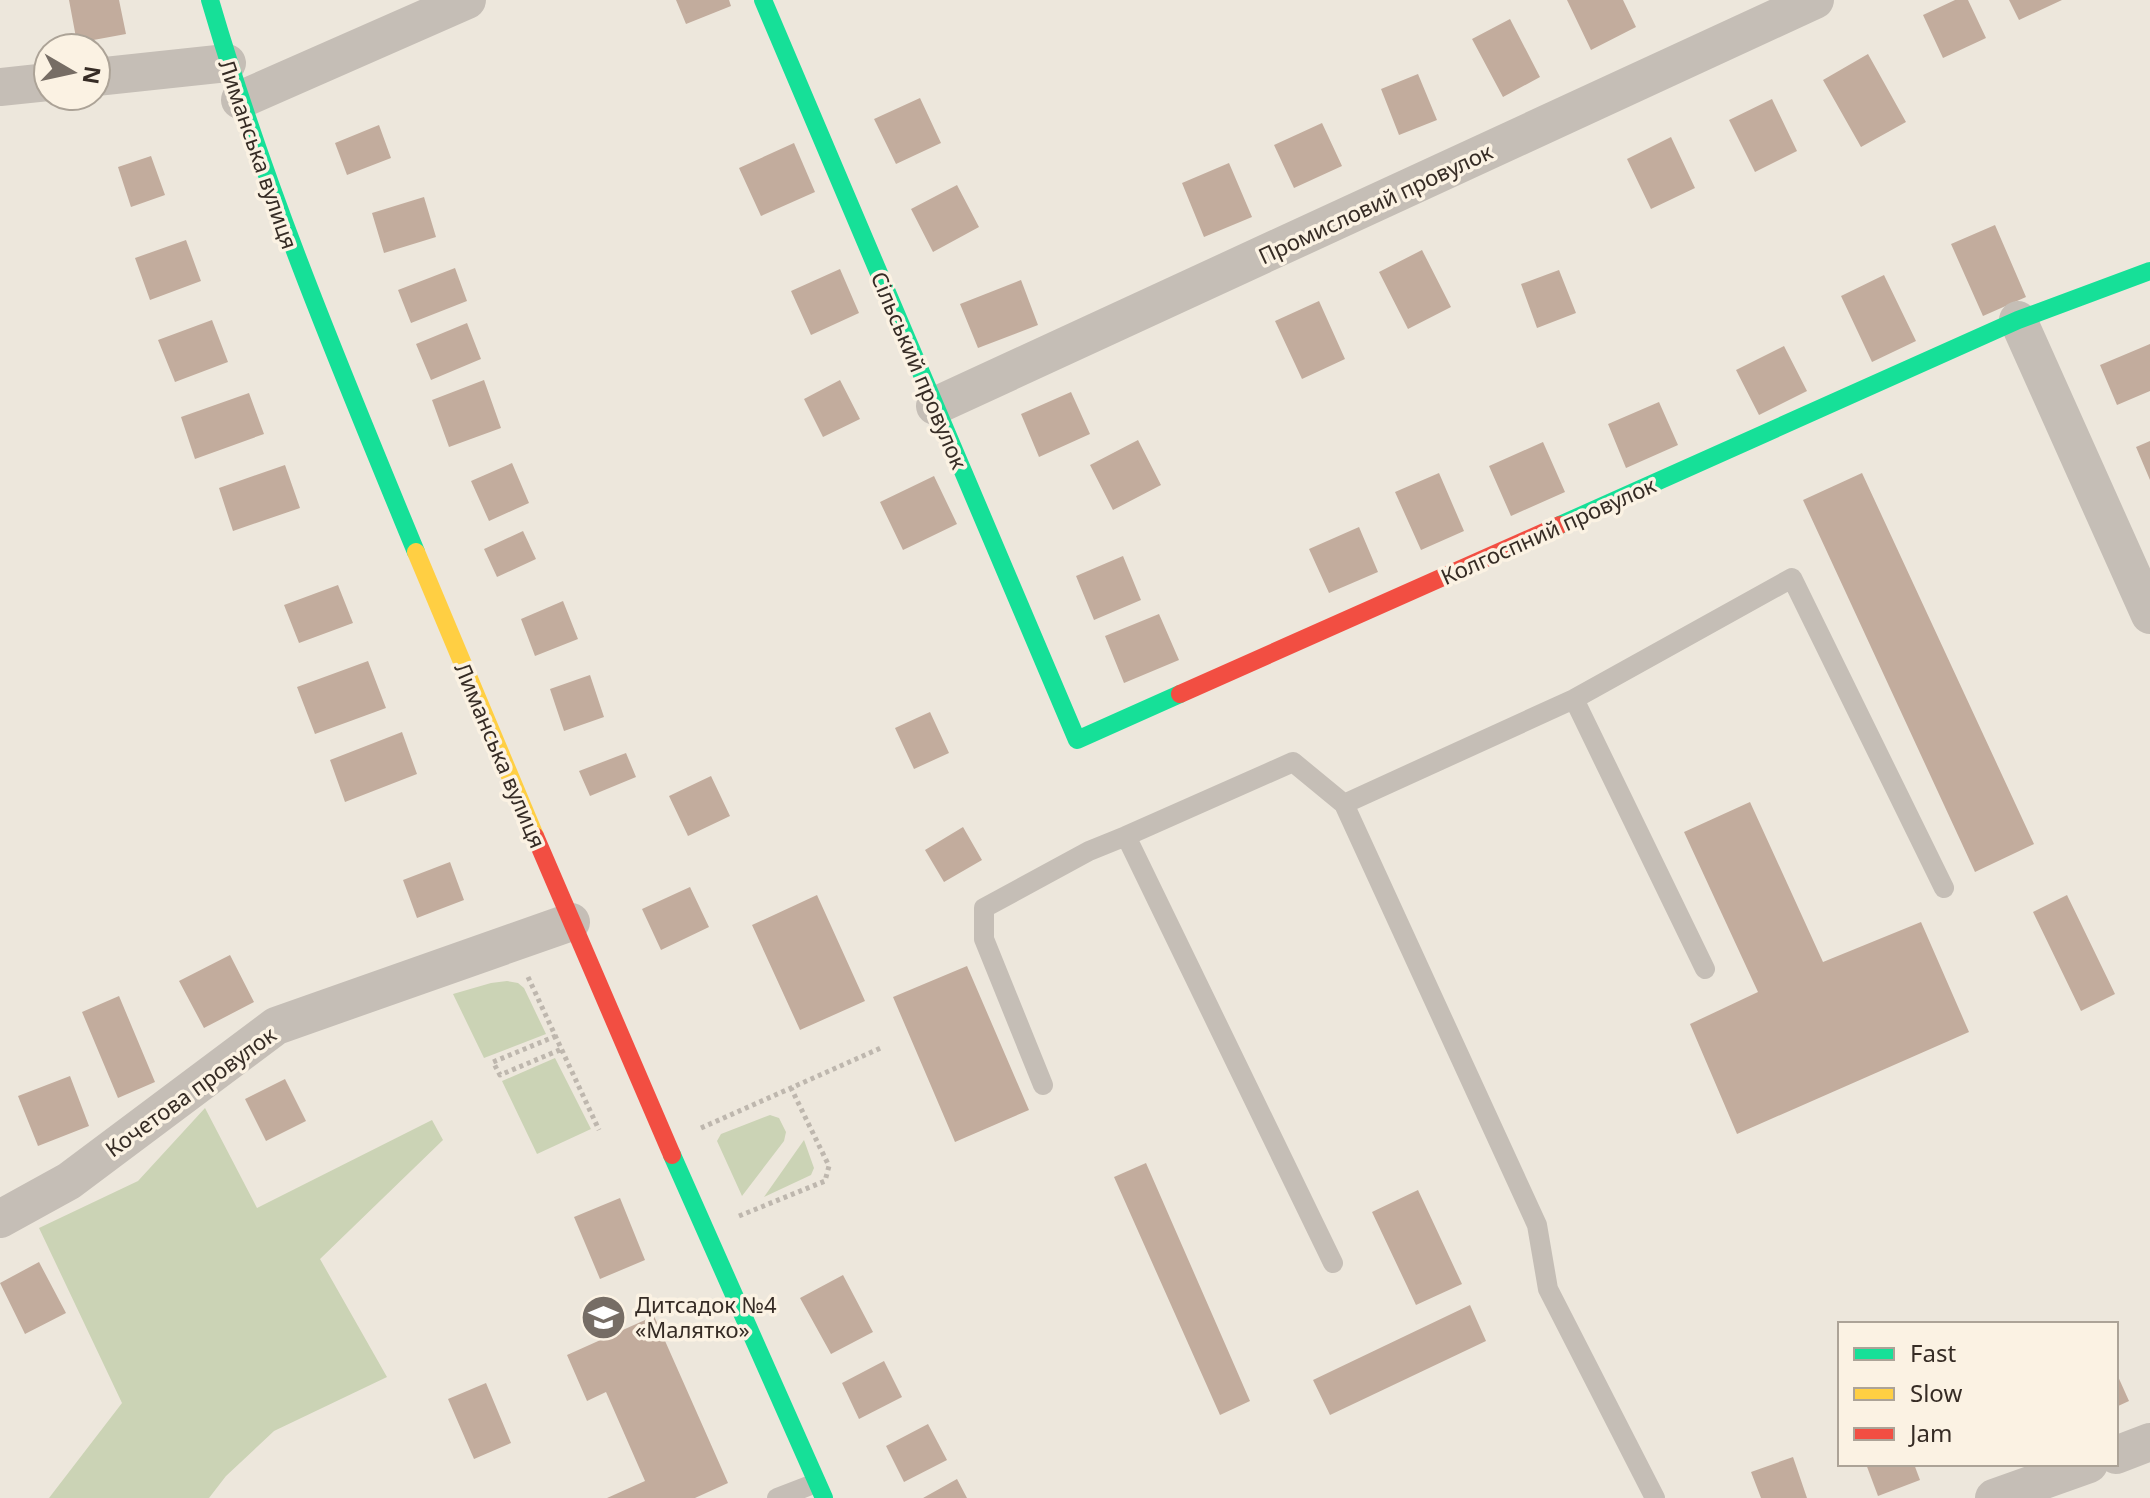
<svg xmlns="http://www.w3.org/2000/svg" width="2150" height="1498" font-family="'Noto Sans',sans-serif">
  <rect width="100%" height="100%" fill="#ede7dc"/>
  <path fill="#cbd3b5" d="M507,981l11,2 6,5 22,46 -62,24 -31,-64 38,-11z
    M555,1058l36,71 -54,25 -35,-73z
    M205,1108l52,100 175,-88 11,20 -123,119 67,118 -113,54 -48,45 -17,22h-160l73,-95 -83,-175 99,-47z
    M770,1115l9,3 7,14 -2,9 -42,55 -25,-55 4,-7z
    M804,1140l10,28 -3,7 -47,22z"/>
  <path fill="#c2ac9d" d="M69,0h50l7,34 -49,9z
    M676,0h53l2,6 -45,18z
    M1567,0h56l13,27 -45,23z
    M1955,0h13l18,38 -43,20 -20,-43z
    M2009,0h53l-43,20z
    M1510,19l30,58 -37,20 -31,-58z
    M1868,54l38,68 -45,25 -38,-67z
    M1418,74l19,46 -38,15 -18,-46z
    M920,98l21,45 -45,21 -22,-45z
    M1772,99l25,52 -42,21 -26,-52z
    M1322,123l20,43 -48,22 -20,-43z
    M379,125l12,33 -44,17 -12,-32z
    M1671,137l24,51 -44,21 -24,-50z
    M794,143l21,49 -54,24 -22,-48z
    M151,156l14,39 -34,12 -13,-40z
    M1229,163l23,54 -48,20 -22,-54z
    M957,185l22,42 -46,25 -22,-43z
    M424,197l12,40 -52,16 -12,-40z
    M1995,225l31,72 -43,19 -32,-72z
    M186,240l15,41 -51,19 -15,-42z
    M1422,250l29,57 -43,22 -29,-57z
    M455,268l12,33 -56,22 -13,-33z
    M840,269l19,44 -48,22 -20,-44z
    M1559,270l17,43 -39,15 -16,-44z
    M1884,275l32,66 -44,21 -31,-66z
    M1021,280l17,45 -60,23 -18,-44z
    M1319,301l26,58 -43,20 -27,-58z
    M212,320l16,42 -53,20 -17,-42z
    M467,323l14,36 -50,21 -15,-36z
    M2150,344v47l-33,14 -17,-40z
    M1784,346l23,45 -48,24 -23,-45z
    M484,380l17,48 -52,19 -17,-47z
    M840,380l20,39 -37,18 -19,-38z
    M1071,392l19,42 -51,23 -18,-43z
    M249,393l15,41 -69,25 -14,-42z
    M1659,402l19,43 -52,23 -18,-44z
    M1138,440l23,45 -48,25 -23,-45z
    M2150,441v39l-14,-33z
    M1543,442l22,50 -54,24 -22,-50z
    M512,463l17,40 -40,18 -18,-40z
    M285,465l15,43 -67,23 -14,-43z
    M1439,473l25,58 -43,19 -26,-58z
    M1862,473l172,371 -59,28 -172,-372z
    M934,476l23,48 -54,26 -23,-48z
    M1359,527l19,45 -49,21 -20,-44z
    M523,531l13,28 -39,18 -13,-28z
    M1123,556l18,44 -47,20 -18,-44z
    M338,585l15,38 -54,20 -15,-38z
    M563,601l15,38 -43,17 -14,-37z
    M1159,614l20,46 -55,23 -19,-47z
    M368,661l18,47 -71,26 -18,-47z
    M590,675l14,42 -40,14 -14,-42z
    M930,712l19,41 -35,16 -19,-41z
    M402,732l15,42 -72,28 -15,-42z
    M626,753l10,24 -46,19 -11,-25z
    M711,776l19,40 -42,20 -19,-40z
    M1750,802l73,160 98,-40 48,110 -232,102 -47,-110 68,-32 -74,-160z
    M963,827l19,33 -38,22 -19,-32z
    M450,862l14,38 -47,18 -14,-38z
    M690,887l19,40 -48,23 -19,-41z
    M817,895l48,106 -65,29 -48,-105z
    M2067,895l48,99 -34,17 -48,-99z
    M230,955l24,47 -50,26 -25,-47z
    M967,966l62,144 -74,32 -62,-145z
    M119,996l36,86 -37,16 -36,-86z
    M70,1076l19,50 -51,20 -20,-50z
    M285,1079l21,42 -40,20 -21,-42z
    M1146,1163l104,238 -30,14 -106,-238z
    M1418,1190l44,94 -46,21 -44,-93z
    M620,1198l25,62 -45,19 -26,-62z
    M39,1262l27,51 -41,21 -25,-51z
    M843,1275l30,57 -42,22 -31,-56z
    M1470,1305l16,36 -156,74 -17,-35z
    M654,1316l74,167 -33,15h-88l38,-17 -39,-89 -19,9 -20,-46z
    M884,1361l18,36 -43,22 -17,-36z
    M2116,1372l13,29 -13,6z
    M486,1383l25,60 -37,16 -26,-60z
    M928,1424l19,36 -43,22 -18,-36z
    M1793,1457l14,41h-46l-10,-26z
    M1866,1464h48l6,16 -42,16z
    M957,1479l10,19h-44z"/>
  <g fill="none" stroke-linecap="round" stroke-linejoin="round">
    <path stroke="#beb7ae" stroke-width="5" stroke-dasharray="4 4" stroke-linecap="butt" d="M528,977l71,153
      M556,1036l-63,26 7,13 62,-26
      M701,1128l182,-81
      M739,1216l86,-35 4,-15 -38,-78"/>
    <path stroke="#c5beb6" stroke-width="20" d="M1574,699l131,270
      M1344,804l230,-105 218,-121 152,310
      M1043,1085l-59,-146v-31l105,-57 37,-15
      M1333,1263l-207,-427 167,-74 51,42 193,421 11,64 107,209
      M777,1498l39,-15"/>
    <path stroke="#c5beb6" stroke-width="38" d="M96,77l131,-14
      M0,87l48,-5
      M240,100l227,-100
      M2018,320l132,295
      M935,406l880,-406
      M0,1219l69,-38 207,-155 295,-104
      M2116,1455l34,-13
      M1994,1498l95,-34"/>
    <path stroke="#16e098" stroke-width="18" d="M210,0c55,189 131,370 206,552
      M763,0l314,740 103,-46
      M1560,525l458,-205 132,-49
      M672,1155l152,343"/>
    <path stroke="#ffcf43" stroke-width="18" d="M416,552l119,284"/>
    <path stroke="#f24e42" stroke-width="18" d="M1180,694l380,-169
      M535,836l137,319"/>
  </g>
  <defs>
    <symbol id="school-disc" viewBox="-11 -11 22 22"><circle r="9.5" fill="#766d65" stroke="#fbf2e3"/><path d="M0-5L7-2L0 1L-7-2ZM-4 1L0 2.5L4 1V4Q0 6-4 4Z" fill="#fff"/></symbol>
  </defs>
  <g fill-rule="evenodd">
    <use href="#school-disc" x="578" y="1292" width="51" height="51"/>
  </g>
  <g text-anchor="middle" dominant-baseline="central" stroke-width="7" stroke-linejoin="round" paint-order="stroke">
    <g font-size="22" fill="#362c25" stroke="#fbf2e3">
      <text transform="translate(259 154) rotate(71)">Лиманська вулиця</text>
      <text transform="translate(1375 203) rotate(-25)">Промисловий провулок</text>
      <text transform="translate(920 370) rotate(67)">Сільський провулок</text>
      <text transform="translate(1548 530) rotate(-24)">Колгоспний провулок</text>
      <text transform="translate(501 755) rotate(67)">Лиманська вулиця</text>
      <text transform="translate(190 1091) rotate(-36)">Кочетова провулок</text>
    </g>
    <g font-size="22" fill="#362c25" stroke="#fbf2e3" text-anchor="start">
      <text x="635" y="1304">Дитсадок №4<tspan x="635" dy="25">«Малятко»</tspan></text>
    </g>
  </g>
  <rect x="1838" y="1322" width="280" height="144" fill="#fbf2e3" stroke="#aca397" stroke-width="2"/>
  <rect x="1854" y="1348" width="40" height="12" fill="#16e098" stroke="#aca397" stroke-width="2"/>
  <text x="1910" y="1362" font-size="24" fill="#362c25">Fast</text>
  <rect x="1854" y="1388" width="40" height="12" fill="#ffcf43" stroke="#aca397" stroke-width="2"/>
  <text x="1910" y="1402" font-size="24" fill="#362c25">Slow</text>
  <rect x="1854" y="1428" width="40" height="12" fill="#f24e42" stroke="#aca397" stroke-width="2"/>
  <text x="1910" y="1442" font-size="24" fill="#362c25">Jam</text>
  <g transform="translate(72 72) rotate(99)"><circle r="38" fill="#fbf2e3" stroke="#aca397" stroke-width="2"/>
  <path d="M0-6L14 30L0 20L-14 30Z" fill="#766d65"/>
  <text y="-12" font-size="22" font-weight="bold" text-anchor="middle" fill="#362c25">N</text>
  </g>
</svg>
